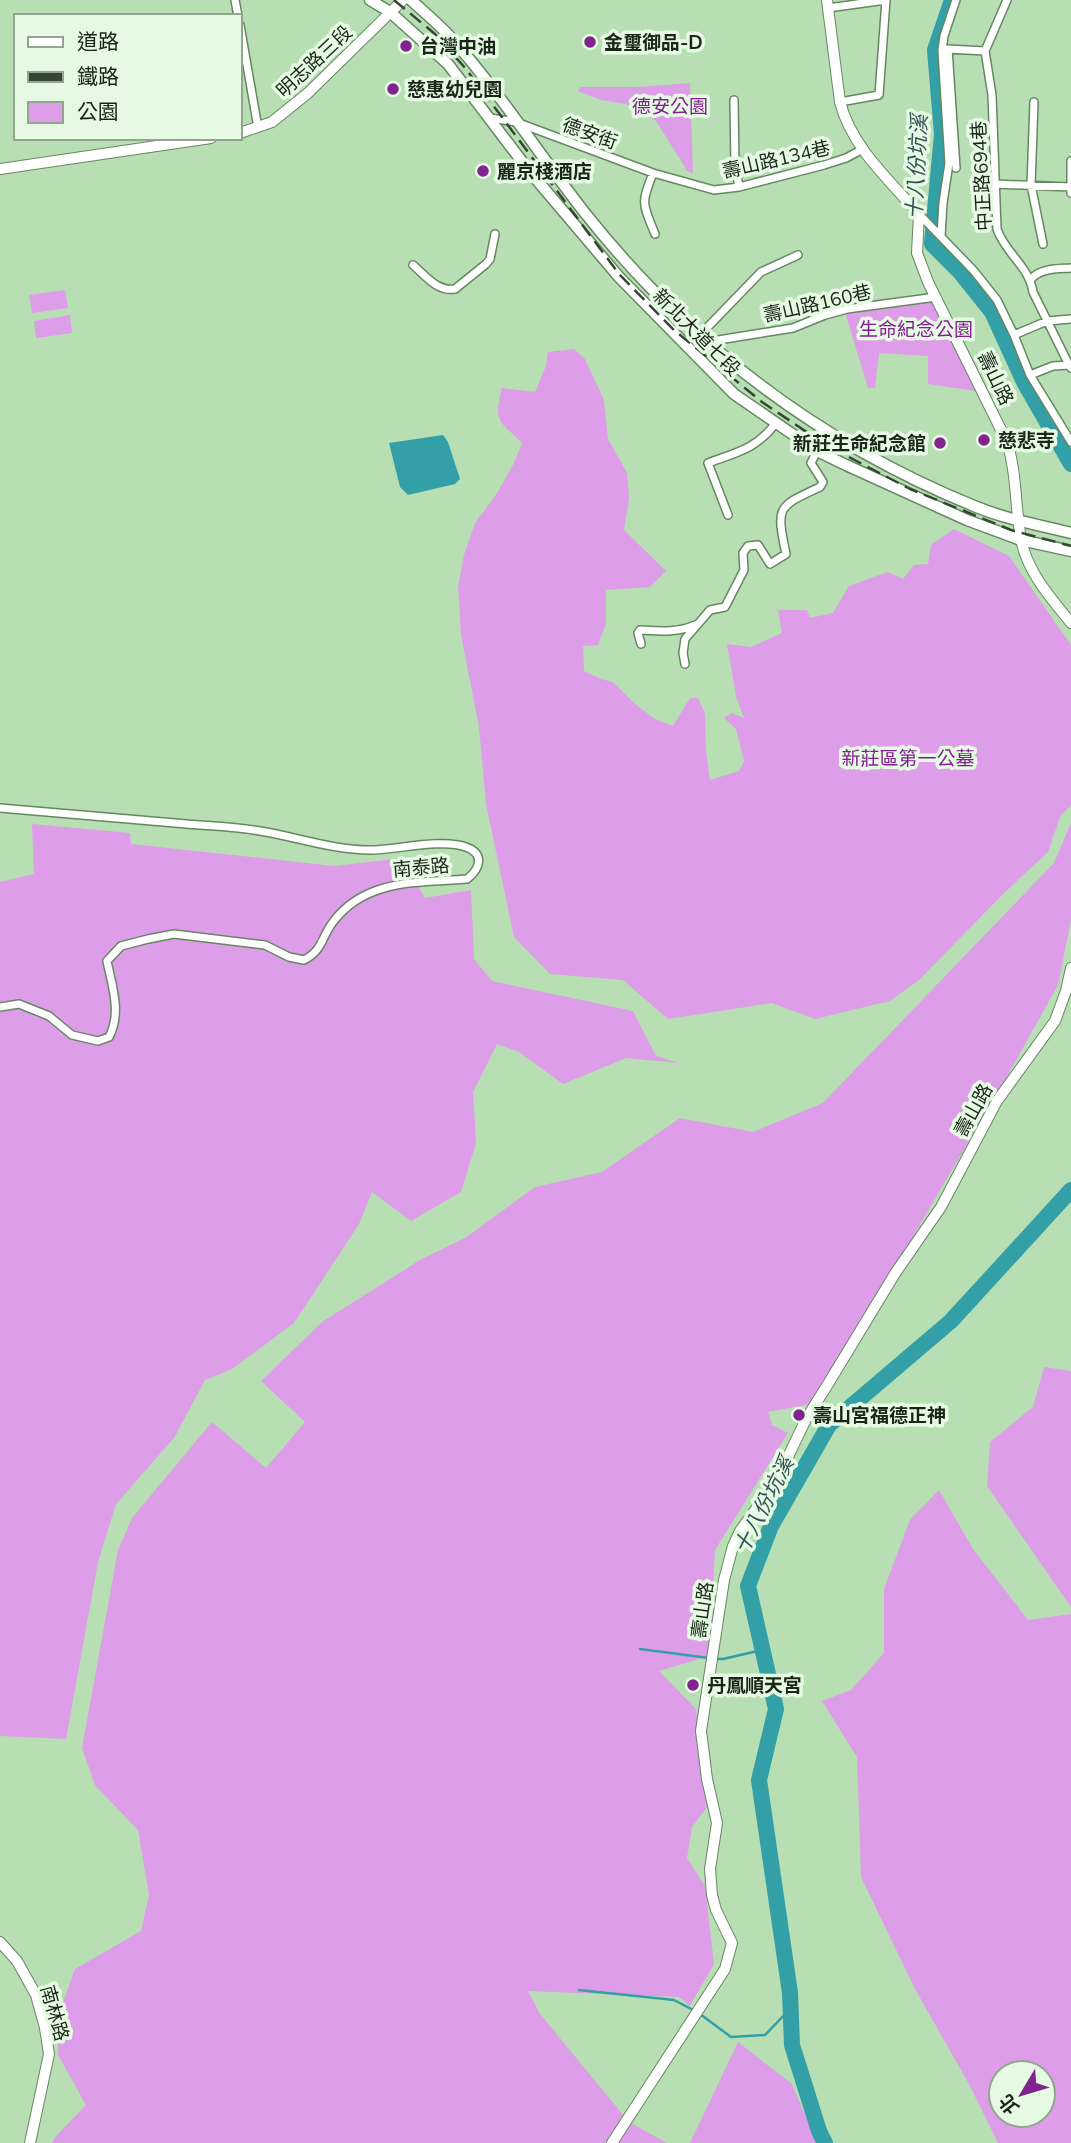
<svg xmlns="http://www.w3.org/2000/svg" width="1071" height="2143" font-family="Mulish,'Noto Sans TC',sans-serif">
  <rect width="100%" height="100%" fill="#b8deb3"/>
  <path fill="#de9de8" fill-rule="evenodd" d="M690,83l3,90 -5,-1 -32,-51 -25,-16 -30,-5 -23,-9 2,-4h58z
    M65,290l3,18 -36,5 -3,-18z
    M932,301l44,90 -48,-7v-28l-49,-3 -4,35h-7l-23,-76z
    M70,315l2,18 -36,5 -2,-17z
    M574,349l11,10 19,41 4,39 19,34 2,26 -5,31 42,41 -16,16 -44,3v34l-8,21 -15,1 1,25 17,8 12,3 22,22 20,15 18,7 17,-28h8l7,16 1,37 4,29 29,-9 5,-10 -8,-32 -12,-11 8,-5 12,5 -8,-22 -9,-52 24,3 31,-14 -4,-23h29l3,8 23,-5 16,-27 39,-14 15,7 11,-14 14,-1 3,-19 23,-16 55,27 62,89v160l-11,12 -12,35 -45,42 -84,86 -29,21 -75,18 -43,-16 -104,16 -45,-39 -73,-6 -36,-37 -28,-133 -7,-77 -18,-92 -3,-49 6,-31 11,-32 21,-28 17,-30 9,-22c-23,-22 -29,-22 -20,-55l33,4 11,-26 2,-14z
    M1071,823v97l-13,65 -49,88 -124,211 -74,120 -43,8 4,13 16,8 -73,117 -6,106 -50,15 37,38 11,98 -15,20 -5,31 18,28 9,78 -24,42 -11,-9 -151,-6 12,23 89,108 38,21h-615l4,-7 30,-31 -28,-50v-38l17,-48 66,-38 8,-36 -11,-65 -43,-45 -13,-37 36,-198 14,-32 80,-96 54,46 39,-46 -44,-41 61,-59 98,-62 45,-22 70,-51 67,-15 78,-54 73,14 70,-29 231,-240z
    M32,824l98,9 1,11 203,22 69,-8 22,40 46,-8 3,69 18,22 141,30 23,45 23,7 -53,-5 -63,26 -44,-32 -22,-8 -24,48 3,51 -15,49 -50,29 -39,-29 -13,32 -65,99 -62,46 -27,11 -31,58 -58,66 -18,58 -32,177 -66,-3v-854l34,-8z
    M1044,1367l27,4v236l-84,-121 3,-44 43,-35z
    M939,1490l34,59 55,71 43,-6v529h-73l-29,-59 -54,-95 -54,-112 -4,-120 -35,-56 29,-11 33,-37v-64l26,-69zM1001,2073h42v42h-42z
    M738,2042l54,42 25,59h-127z"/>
  <path fill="#339fa7" d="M443,435l5,7 12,37 -5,5 -47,11 -8,-8 -11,-44z"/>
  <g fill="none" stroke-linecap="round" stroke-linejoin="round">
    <path stroke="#339fa7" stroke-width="2.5" d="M640,1649l69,9
      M716,1659h7l39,-9
      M579,1990l95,10 21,11
      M700,2014l31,23 34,-2 25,-26"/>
    <path stroke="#339fa7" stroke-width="16" d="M952,0l-17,50 7,84 -10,110 28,28 32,40 32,70 47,82
      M825,2143l-6,-12 -27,-86 -2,-52 -31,-213 17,-71 -28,-123 23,-60 58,-101 122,-104 120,-131"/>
    <defs>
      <path id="street" d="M235,0l3,16
        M1007,0l-22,51 7,44 5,134c8,24 32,37 36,63l36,73
        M828,8l58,-8
        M240,25l18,103
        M734,100l1,65 4,22
        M840,102l39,-7 7,-95
        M1034,102l-3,83 12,59
        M490,118l26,4 137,51 61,17 25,-3 85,-22 22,-7 17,-9
        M1071,161v32
        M956,168l-8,-119 37,2
        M653,173c-12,31 -11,29 2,61
        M995,184l76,3
        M919,214l55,57 23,29 17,35 16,40 41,67
        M941,236l2,-33 6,-40 -7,-113 2,-14 12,-36
        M413,265c12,10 24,27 42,24l31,-25 4,-5 5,-25
        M1031,279c10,-11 26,-10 40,-11
        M1014,335l33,-14 24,-2
        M699,336l62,-64 37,-17
        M706,342l87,-14 32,-13 22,-6 89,-12
        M1030,375l23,-9 16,-1 2,3
        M728,515l-20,-52c30,-11 48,-14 68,-40
        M641,644l-3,-11 2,-3c19,1 37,3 55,-5
        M685,664l-2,-11 2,-14 25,-29 15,-3 19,-37 -1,-17 5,-7 10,-1 12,19 16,-10c-10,-48 -9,-47 34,-67l3,-5 -12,-19 6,-12
        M0,808c58,5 117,10 175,15 28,3 57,3 85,8 37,6 73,19 110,19 25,0 73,-12 96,-3 19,7 14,22 1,32 -48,4 -101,-1 -134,43 -12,16 -10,28 -29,38l-15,-3 -24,-12 -91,-11 -26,5 -27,7 -14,15c5,25 15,52 2,76l-11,4 -26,-6 -23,-19 -30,-12 -19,3"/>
      <path id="secondary" d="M827,0l13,102c11,44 49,78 79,112l-2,39 11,29 79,160c10,32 8,65 14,97 6,33 30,59 50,84
        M240,133l32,-11 36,-29 95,-93
        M0,169l211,-31
        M0,1942l17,19 19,34 9,33 4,26 -19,89
        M612,2143l113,-174 7,-26 -16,-33 -4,-15 -2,-26 7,-46 -10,-44 -6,-48 23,-151 9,-34 7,-15 37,-51 29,-61 22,-35 68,-112 45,-65 56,-106 58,-80 11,-30 5,-23"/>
      <path id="primary" d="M370,0l20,12 58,52 82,108 89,105 115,117 83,57 29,14 121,55 54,20 50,11
        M411,0c14,13 30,26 42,40 47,53 88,117 132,173 104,131 234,230 389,293 31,13 65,19 97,27"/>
    </defs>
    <use href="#street" stroke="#658861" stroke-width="10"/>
    <use href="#secondary" stroke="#658861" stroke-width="12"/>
    <use href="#primary" stroke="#658861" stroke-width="13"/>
    <use href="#street" stroke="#fff" stroke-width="7"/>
    <use href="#secondary" stroke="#fff" stroke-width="10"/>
    <use href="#primary" stroke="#fff" stroke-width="10"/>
    <path stroke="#344732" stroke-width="2.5" stroke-dasharray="14 7" stroke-linecap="butt" d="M394,0l41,34 31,35 153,205 55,56 88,72 64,43 84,44 101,41 60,16"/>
  </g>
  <g fill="#822490" stroke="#e5f9e3" stroke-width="2.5">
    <circle cx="590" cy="42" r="7"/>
    <circle cx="406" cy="46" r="7"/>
    <circle cx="393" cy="89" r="7"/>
    <circle cx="483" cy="171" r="7"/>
    <circle cx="984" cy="440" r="7"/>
    <circle cx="940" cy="443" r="7"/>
    <circle cx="799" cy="1415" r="7"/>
    <circle cx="693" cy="1685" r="7"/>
  </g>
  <g text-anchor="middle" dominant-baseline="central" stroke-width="7" stroke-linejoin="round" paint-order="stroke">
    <g font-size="19" font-weight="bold" fill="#192717" stroke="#e5f9e3" text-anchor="start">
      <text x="604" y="42">金璽御品-D</text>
      <text x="420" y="46">台灣中油</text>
      <text x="407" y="89">慈惠幼兒園</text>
      <text x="497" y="171">麗京棧酒店</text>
      <text x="998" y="440">慈悲寺</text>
      <text x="926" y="443" text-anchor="end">新莊生命紀念館</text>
      <text x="813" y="1415">壽山宮福德正神</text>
      <text x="707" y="1685">丹鳳順天宮</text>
    </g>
    <g font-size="19" fill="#192717" stroke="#e5f9e3">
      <text transform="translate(314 61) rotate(-43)">明志路三段</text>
      <text transform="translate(590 133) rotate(20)">德安街</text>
      <text transform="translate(776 159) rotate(-13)">壽山路134巷</text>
      <text transform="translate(981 176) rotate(-93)">中正路694巷</text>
      <text transform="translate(817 303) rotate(-13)">壽山路160巷</text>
      <text transform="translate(697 332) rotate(45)">新北大道七段</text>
      <text transform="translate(996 378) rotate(64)">壽山路</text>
      <text transform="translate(421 867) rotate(-5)">南泰路</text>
      <text transform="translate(973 1110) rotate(-61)">壽山路</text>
      <text transform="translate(702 1610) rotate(-82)">壽山路</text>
      <text transform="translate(55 2013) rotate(74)">南林路</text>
    </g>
    <g font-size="19" fill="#831e92" stroke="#e5f9e3">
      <text x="670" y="106">德安公園</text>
      <text x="916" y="329">生命紀念公園</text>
      <text x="908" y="758">新莊區第一公墓</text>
    </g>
    <g font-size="21" font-style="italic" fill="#325254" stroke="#e5f9e3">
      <text transform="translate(916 167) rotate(-87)">十八份坑溪</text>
      <text transform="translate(763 1505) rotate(-63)">十八份坑溪</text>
    </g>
  </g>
  <rect x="14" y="14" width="228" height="126" fill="#e5f9e3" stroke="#93a591" stroke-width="2"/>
  <rect x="28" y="37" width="35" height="10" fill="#ffffff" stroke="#93a591" stroke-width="2"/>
  <text x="77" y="49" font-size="21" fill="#192717">道路</text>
  <rect x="28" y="72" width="35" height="10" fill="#344732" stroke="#93a591" stroke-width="2"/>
  <text x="77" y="84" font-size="21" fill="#192717">鐵路</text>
  <rect x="28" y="102" width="35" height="21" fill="#de9de8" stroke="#93a591" stroke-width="2"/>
  <text x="77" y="119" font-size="21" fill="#192717">公園</text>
  <g transform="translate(1022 2094) rotate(232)"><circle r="33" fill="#e5f9e3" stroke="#93a591" stroke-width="2"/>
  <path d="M0-5L12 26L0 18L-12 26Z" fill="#822490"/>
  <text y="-10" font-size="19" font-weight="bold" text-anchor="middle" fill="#192717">北</text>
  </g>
</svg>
